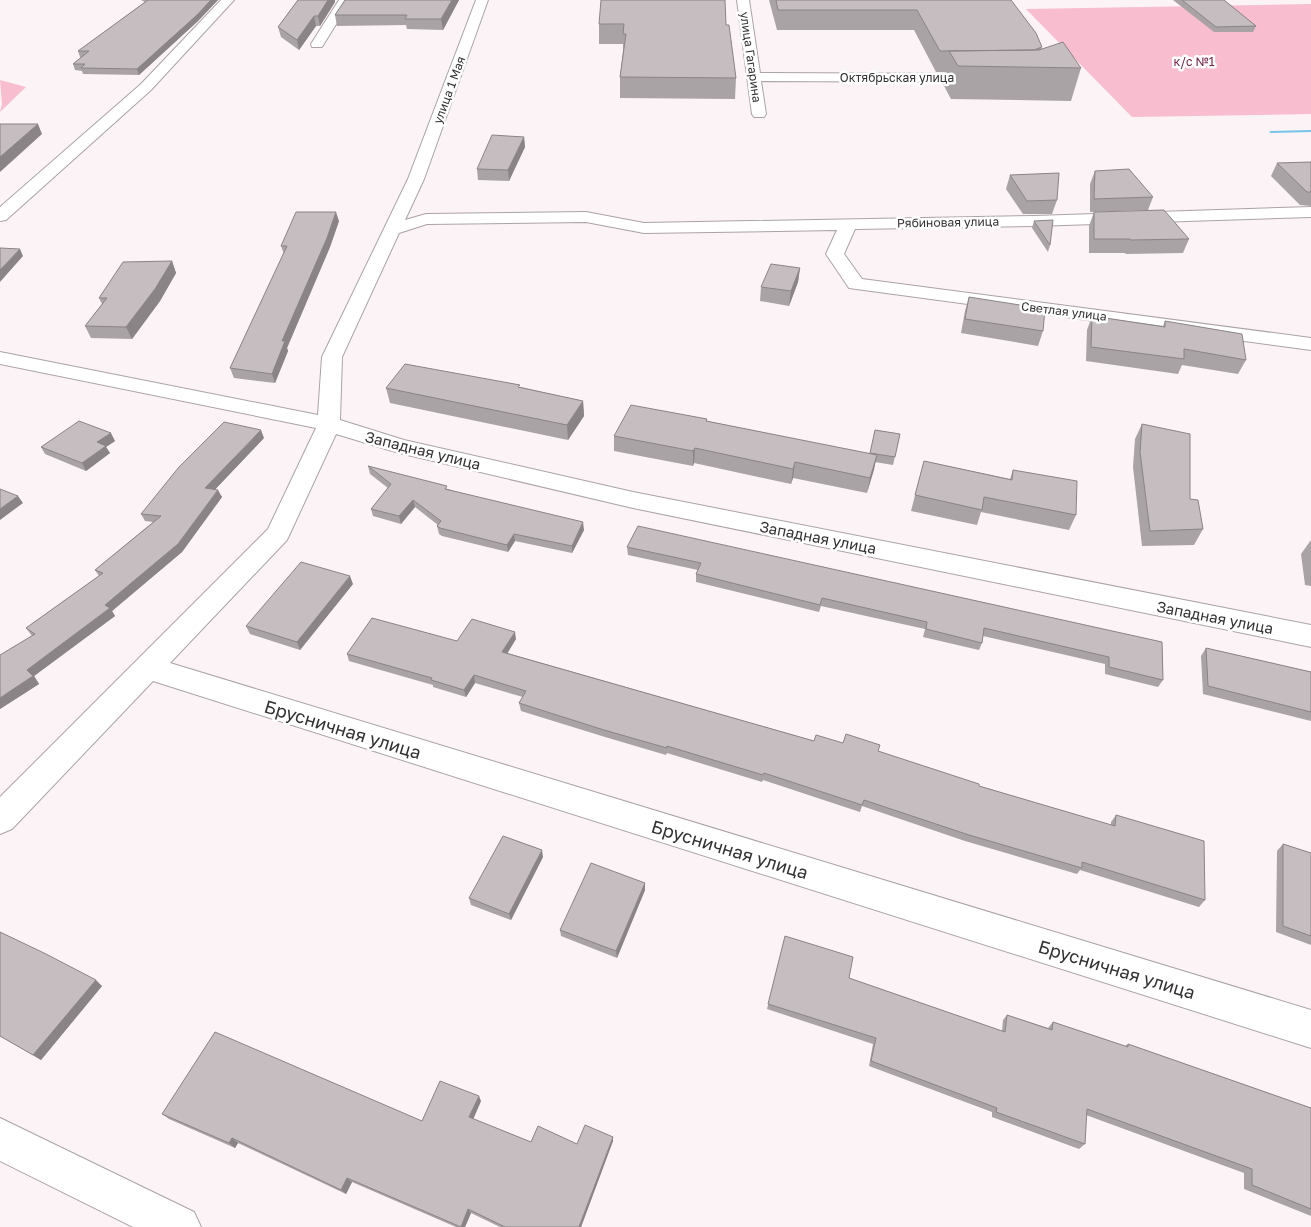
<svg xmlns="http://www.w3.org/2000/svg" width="1311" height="1227" font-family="'Golos Text',sans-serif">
  <rect width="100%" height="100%" fill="#fbf3f5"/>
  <path fill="#f9bdd0" d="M1311,4v110l-179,3 -106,-108z
    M0,80l26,7 -26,25 2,-8z"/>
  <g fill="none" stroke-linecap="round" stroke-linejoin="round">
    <path fill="#76c4e8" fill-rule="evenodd" d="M1311,130v2l-40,1 -2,-1 2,-1z"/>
    <defs>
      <path id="street" d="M221,0h13l-83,90 -145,130 -6,1v-14l141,-123z
        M339,0h12l-29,47h-10l-1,-3z
        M476,0h12l-64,179 -19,41 21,-6 160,-2 58,11 390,-7 277,-9v10l-277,9 -179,3 -11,25 18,25 449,59v12l-462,-62 -23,-34 11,-24 -193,3 -58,-11 -159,2 -28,9 -57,124 -2,63 64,20 229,52 678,133v22l-678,-139 -234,-55 -63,-19 -49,106 -117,123 1141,347v38l-1158,-367 -141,148 -12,5v-37l268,-268 48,-101 -316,-64v-12l318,63 4,-58 86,-178z
        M737,0h12l11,73 222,1 7,4 -7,4 -221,-1 5,33 -2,3h-10l-2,-3z
        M0,1118l194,94 7,15h-68l-133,-66z"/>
    </defs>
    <use href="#street" stroke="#aba3a5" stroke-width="2"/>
    <use href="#street" fill="#fff" fill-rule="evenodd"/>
  </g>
  <path fill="#a9a3a5" d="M141,0h77l-20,21 -59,54 -56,-1 -1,-3 -7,-1 -2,-6 8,-7h-1l-2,-6 67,-49z
    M298,0h37v2l-15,24h-4l-17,24 -18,-13 -3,-10z
    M345,0h114l-16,30 -36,-1 -1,-4 -69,1 -2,-11z
    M769,0h242l31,49 39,19 -10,33 -120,-2 -8,-15 2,-12h-9l-22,-42h-137z
    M1173,0h51l32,26 -3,6h-39z
    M599,24l127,1 10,53 -1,21 -115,-1v-21l3,-26v-7h-24z
    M524,137l1,10 -16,34 -31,-1 -1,-11z
    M1311,162v44l-11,-1 -29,-29 6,-13z
    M1095,171l58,26 -5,13 -58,2v-28z
    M1010,175l47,25 -5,14h-29l-17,-25z
    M1094,212l95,27 -6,14 -57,1 -1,-1h-36v-27z
    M339,221l-9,26 -43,101 1,3 -13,32 -41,-5 -4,-10 54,-114 -3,-8z
    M1034,221l16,24 -2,7 -16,-24z
    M172,261l4,12 -16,28 -28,38 -41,-1 -6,-12 17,-22 -3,-6z
    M800,268l-2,14 -9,24 -29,-5 1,-14z
    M969,297l74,34 -5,15 -77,-13 4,-22z
    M1092,316l71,10 2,-5 81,39 -8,14 -56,-9 -4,9 -92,-13 1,-31z
    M520,387l63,14 1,15 -16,24 -178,-37 -4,-15z
    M707,421l163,33 5,-24 25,4 -7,31 -18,-3 -8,31 -74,-15 -2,6 -97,-21 -1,3 -79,-15v-15z
    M1142,424l48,75 13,30 -9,16 -52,1 -9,-79 2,-28z
    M264,438l-49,51 7,8 -40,55 -70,59 3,5 -81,60 5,8 -39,25v-54l32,-19 -6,-8 73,-52 -4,-6 58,-48 -8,-1 -4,-7z
    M115,441l-9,6 4,6 -24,18 -41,-17 -4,-7z
    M924,461l86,18 3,-9 63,45 -7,15 -88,-18 -4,13 -66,-14z
    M368,466l80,23 136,41 -12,23 -57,-12 -7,11 -66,-16 -3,-2 -2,-8 1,-1 -23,-18 -14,17 -28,-8 -2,-7 17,-21 -18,-14z
    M1311,540v46l-6,-1 -4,-31z
    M627,547l535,95 1,38 -5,7 -53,-13v-10l-122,-28 -1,7 -3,7 -56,-13 2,-8 -104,-23 -2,6 -123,-30v-8l2,-4 -70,-15z
    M353,584l-53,66 -50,-16 -4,-8z
    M516,639l-9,14 307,88 29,2 35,8 101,35 132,39v-3l5,-7 89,85 -6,7 -119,-37 -3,4 -112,-33 -103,-35 -2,6 -97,-32 -1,2 -95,-29 -1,2 -61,-18 -84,-26 -2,-8 4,-6 -48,-14 -9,14 -33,-10v-2l-84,-24 -2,-7 110,-13z
    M1206,648l105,24v49l-108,-27 -2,-38z
    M1283,844l28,9v92l-35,-13 1,-81z
    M543,857l-32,63 -40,-15 -2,-7z
    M645,883v7l-28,68 -56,-22 -1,-6z
    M0,932l102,54 -61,74 -41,-24z
    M785,936l64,42 153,53 1,-11 4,-5 41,13 5,-6 72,24 3,-2 183,64v108l-67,-27v-16l-158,-58 -1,29 -6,5 -87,-32v-5l-123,-46 4,-22 -106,-35z
    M481,1101l-8,18 58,23 46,2 36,-3 -32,86h-81l-29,-14 -6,14h-9l-104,-45 -6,12 -108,-51 -3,5 -66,-29 -7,-5 260,7z"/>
  <path fill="#8a8486" d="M211,0h7l-20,21 -59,54 -2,-6z
    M328,0h7v2l-15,24 -2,-10z
    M452,0h7l-16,30 -2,-11z
    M314,16l2,10 -17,24 -2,-10z
    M38,124l4,10 -42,38v-15z
    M524,137l1,10 -16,34 -1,-11z
    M336,212l3,9 -9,26 -43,101 1,3 -13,32 -3,-9 10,-33z
    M20,249l3,7 -23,26v-12z
    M172,261l4,12 -16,28 -28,38 -6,-12z
    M800,268l-2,14 -9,24 2,-15z
    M583,401l1,15 -16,24 -1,-15z
    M261,430l3,8 -55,58 -4,-8z
    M111,433l4,8 -9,6 4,6 -24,18 -4,-8 15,-21z
    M695,448l-1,15 -1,3v-15z
    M877,455l-3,15 -7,23 3,-15z
    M795,462l-2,16 -2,6 2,-15z
    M218,490l4,7 -40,55 -70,59 3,5 -81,60 5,8 -39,25v-11l27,-28 78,-65z
    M18,496l5,7 -23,17v-11z
    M413,500l2,7 -14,17 -2,-8z
    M583,522l1,8 -12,23v-7z
    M514,534l1,7 -7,11 -1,-7z
    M350,576l3,8 -53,66 -3,-8z
    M515,632l1,7 -12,20 -2,-7z
    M474,675l1,8 -9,14 -2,-7z
    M542,850l1,7 -32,63 -2,-6z
    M645,883v7l-28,68 -1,-7z
    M96,980l6,6 -61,74 -8,-5z
    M479,1096l2,5 -9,21 -3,-5z
    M613,1137v4l-32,86h-2z
    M232,1138l6,5 -3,5 -6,-5z
    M347,1178l5,4 -6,12 -5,-4z
    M468,1209l3,4 -6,14h-4z"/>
  <path fill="#c5bdc0" stroke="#8a8486" d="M148,0h63l-14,15 -60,54 -56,-1 4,-4h-12l16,-13h-11z
    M298,0h30l-10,16h-4l-17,24 -19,-13z
    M345,0h107l-11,19h-36l2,-4h-72z
    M601,0h124l1,25h3l7,53 -116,-1 6,-43h-3l1,-10h-25z
    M776,0h235l25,33 6,14 -8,3 -94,1 -23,-41h-139z
    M1182,0h42l32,26 -40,1z
    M1063,42l18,26 -123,-2 -9,-15 90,-1z
    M0,124h38l-38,33z
    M492,135l32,2 -16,33 -31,-1z
    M1311,162v30h-4l-30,-29z
    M1129,169l24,28 -59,2 1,-28z
    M1059,173l-2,27 -30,1 -17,-26z
    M1164,210l25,29 -58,1 -1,-1h-36v-27z
    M296,212h40l-9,26 -45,103h3l-13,33 -42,-6 57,-122h-6z
    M1053,220l-3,25 -16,-24z
    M0,248l20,1 -20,21z
    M172,261l-17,28 -29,38 -41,-1 22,-28h-8l24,-36z
    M771,264l29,4 -9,23 -30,-4z
    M969,297l76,12 -2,22 -78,-12z
    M1092,316l73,11v-6l77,13 4,26 -62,-11v10l-93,-12z
    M405,364l115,21 -2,2 65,14 -16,24 -181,-37z
    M631,405l76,14 -1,2 171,34 -7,23 -75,-16 -2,7 -98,-21 -2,3 -79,-15z
    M79,421l32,12 -14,9 9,4 -24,17 -41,-16z
    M224,422l37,8 -56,58 13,2 -40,54 -73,61 5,3 -83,62 6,6 -33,22v-43l35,-21 -9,-6 77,-55 -8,-3 66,-54 -20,-2 38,-47z
    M1142,424l48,10v65l8,1 5,29 -53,2 -10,-79z
    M875,430l25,4 -5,23 -25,-4z
    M924,461l88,19 1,-10 64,11 -1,34 -92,-18 -2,13 -67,-15z
    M368,466l79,20 -2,3 138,33 -11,24 -58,-12 -7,11 -67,-17 -3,-2 4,-5 -28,-21 -14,16 -28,-7 20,-25z
    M0,489l18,7 -18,13z
    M638,526l524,116 1,38 -54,-13v-10l-125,-29 -2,15 -56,-14 1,-7 -105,-24 -2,7 -124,-31 5,-11 -74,-16z
    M301,562l49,14 -53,66 -51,-16z
    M372,618l85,23 15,-22 43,13 -13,20 312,89 2,-6 27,8 3,-9 34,11 -2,6 101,33v2l136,40 1,-11 88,26 1,59 -123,-38v6l-113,-33 -105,-35 -2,5 -98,-32 -1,2 -96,-29v2l-63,-18 -85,-27 7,-12 -52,-16 -10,15 -33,-10 1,-2 -85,-24z
    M1206,648l105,24v40l-103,-26z
    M503,836l39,14 -33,64 -40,-16z
    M1283,844l28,9v83l-28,-10z
    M591,863l54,20 -29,68 -56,-21z
    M0,932l46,22 50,26 -63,75 -33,-19z
    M785,936l68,21 -4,21 156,54 2,-17 45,15 1,-8 75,25v-3l183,64v101l-59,-24v-16l-165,-60 -2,35 -89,-32 1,-4 -126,-47 5,-23 -108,-34z
    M215,1032l207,89 18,-40 39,15 -10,21 62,25 7,-16 39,18 8,-19 28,12 -34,90h-74l-37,-18 -7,18 -114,-49 -6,12 -109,-52 -3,5 -67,-29z"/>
  <g text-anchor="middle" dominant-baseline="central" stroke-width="5" stroke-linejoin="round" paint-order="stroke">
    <g font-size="12" fill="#343132" stroke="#fff">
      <text transform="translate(751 57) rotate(82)">улица Гагарина</text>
      <text x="897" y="77">Октябрьская улица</text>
      <text transform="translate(449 90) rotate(-70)">улица 1 Мая</text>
      <text transform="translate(948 222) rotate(-1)">Рябиновая улица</text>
      <text transform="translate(1064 311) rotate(7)">Светлая улица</text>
    </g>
    <g font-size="12" fill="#772347" stroke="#fff">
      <text x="1194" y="61">к/с №1</text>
    </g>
    <g font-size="15" fill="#343132" stroke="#fff">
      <text transform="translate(423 450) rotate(14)">Западная улица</text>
      <text transform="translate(818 537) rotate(11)">Западная улица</text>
      <text transform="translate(1215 617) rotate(11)">Западная улица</text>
    </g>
    <g font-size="18" fill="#343132" stroke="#fff">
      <text transform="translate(343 729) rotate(17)">Брусничная улица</text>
      <text transform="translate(730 849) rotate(17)">Брусничная улица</text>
      <text transform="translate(1117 969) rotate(17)">Брусничная улица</text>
    </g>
  </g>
</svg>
